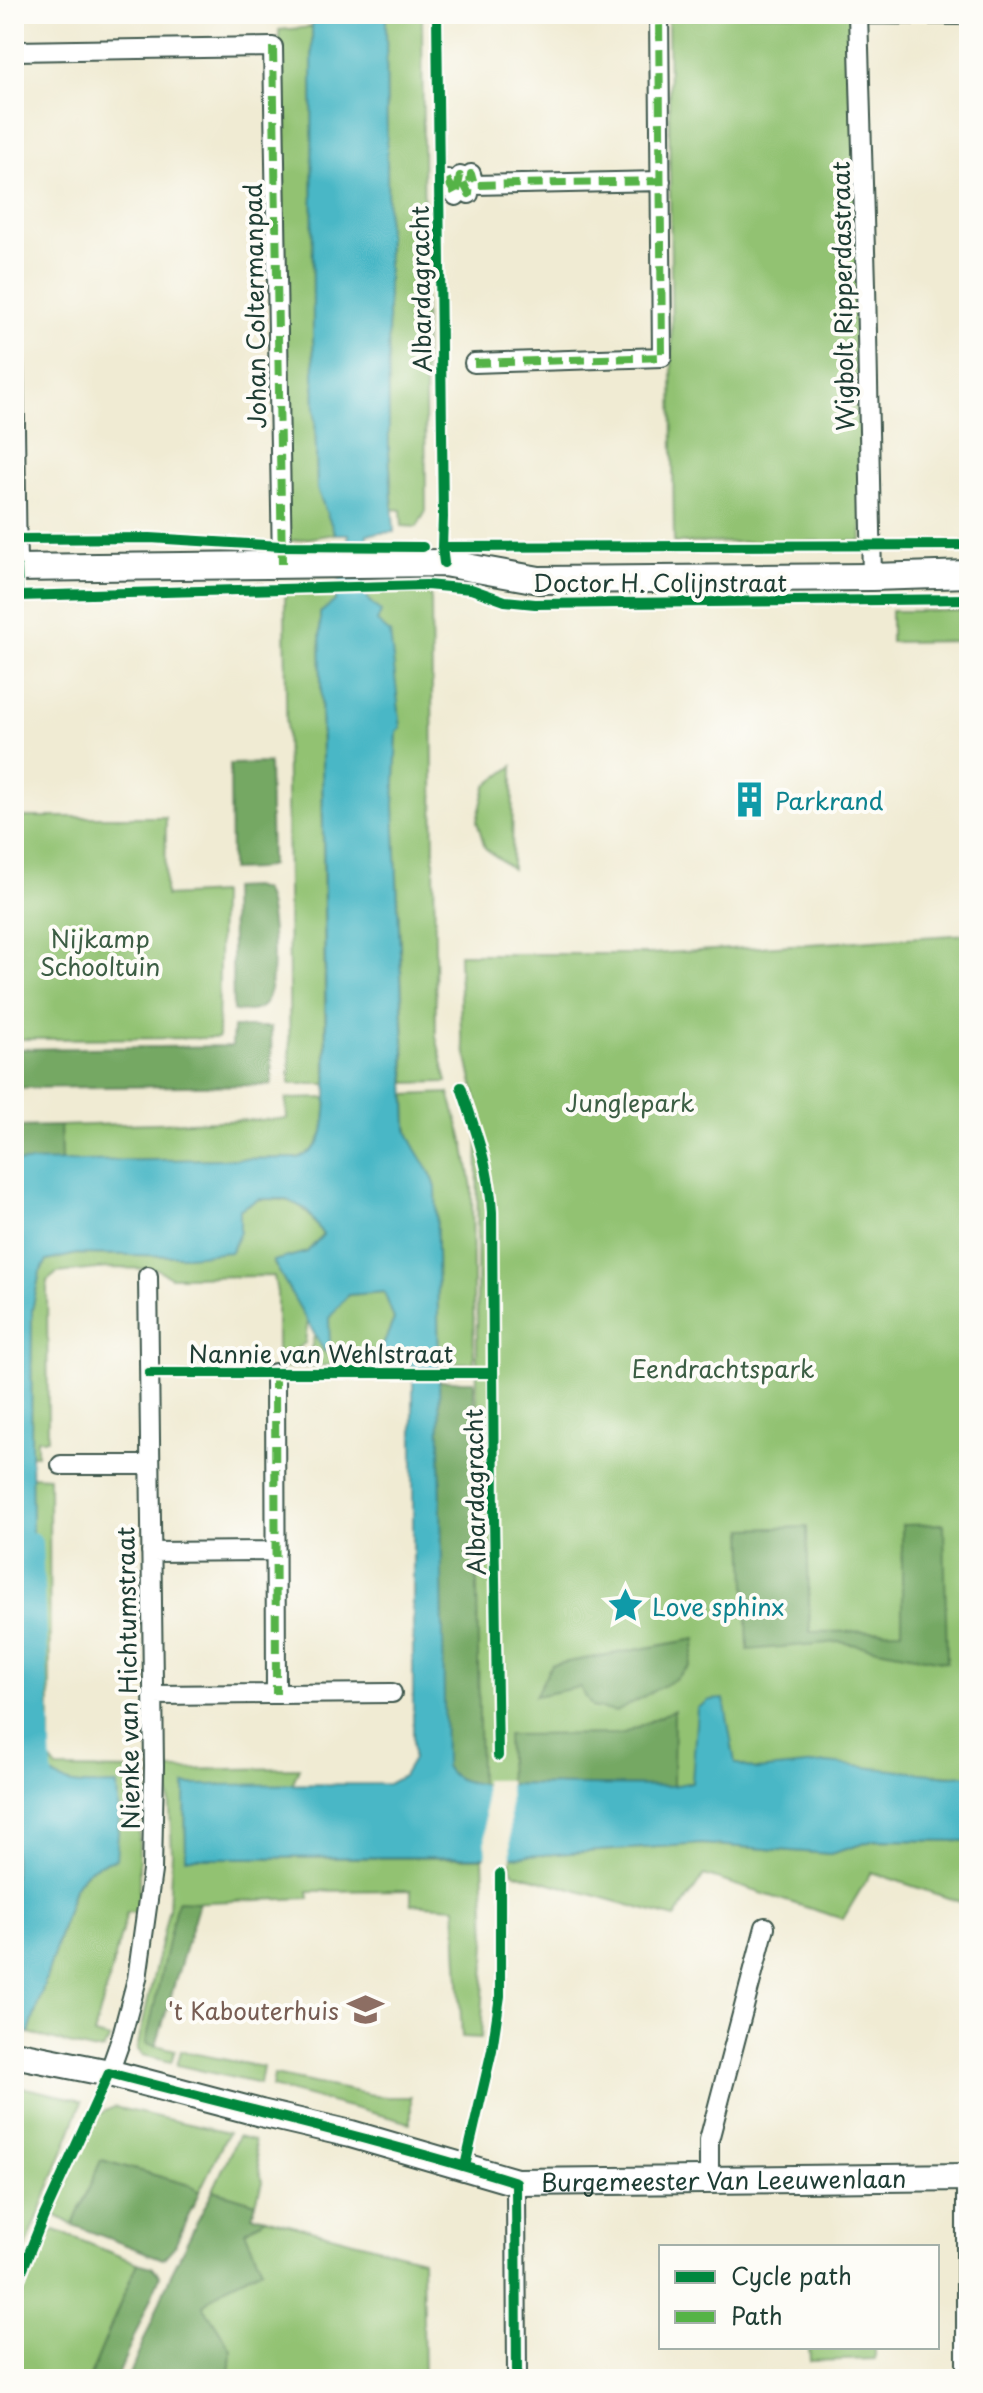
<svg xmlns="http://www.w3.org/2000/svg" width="983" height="2393" font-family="'Playpen Sans',sans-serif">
  <rect width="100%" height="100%" fill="#fdfcf7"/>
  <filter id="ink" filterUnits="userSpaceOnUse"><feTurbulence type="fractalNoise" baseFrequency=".0125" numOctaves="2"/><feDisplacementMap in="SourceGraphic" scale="16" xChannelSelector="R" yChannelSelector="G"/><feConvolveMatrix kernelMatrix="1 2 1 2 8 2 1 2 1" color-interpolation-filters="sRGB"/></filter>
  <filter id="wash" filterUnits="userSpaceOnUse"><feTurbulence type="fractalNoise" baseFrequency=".006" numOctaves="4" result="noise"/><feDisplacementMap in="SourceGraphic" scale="32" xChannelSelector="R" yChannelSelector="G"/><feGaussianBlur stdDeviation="1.8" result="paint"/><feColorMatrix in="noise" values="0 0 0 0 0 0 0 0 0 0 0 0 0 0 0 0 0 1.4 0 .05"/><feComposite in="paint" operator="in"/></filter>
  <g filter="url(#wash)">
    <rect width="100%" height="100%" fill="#f0ebd3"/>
    <path fill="#92c272" stroke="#588053" stroke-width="2" d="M386,14h36l4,497 -9,16 -15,-1 -1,-16 -8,-1 -4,-58z
      M668,14h188l6,527 -188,2z
      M312,27l1,306 4,155 18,46 -50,8 -6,-512z
      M427,582l4,17 5,437 11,46 -41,1 -12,-277 3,-75 -20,-109 -9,-22 -2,-16z
      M336,592l-1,10 -15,11 6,471h-36l-5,-485 1,-6z
      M891,611h78v30l-78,1z
      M513,766l-1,103 -27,-21 -8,-27 9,-35z
      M14,817h152l-1,79 55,-3 -2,145 -204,1z
      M969,934v843l-40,-3 -454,32 3,-700 -17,-74 -2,-78h191z
      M449,1093l16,54 7,41 2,175 -35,1 -3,-176c-5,-20 -17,-29 -25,-46 -6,-14 -4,-32 -5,-47z
      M327,1098c-2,26 -1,51 -29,60l-237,4 -1,-36 227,-7 -1,-20z
      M259,1199c39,0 43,4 64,36l-16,17 -34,10 35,57 -3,24 -28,18v-68l-3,-17 -103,1 -14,-8 -49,-1 -51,5 -10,8 1,158h-11v16h-6l1,-145 8,-38 7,-11 30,-7 111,2 52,-24v-23z
      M385,1292l9,27 -13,31c-22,11 -30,10 -51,-3l-2,-29 20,-23z
      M315,1332l9,19 14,14 -54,3 27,-19z
      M31,1476l18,1 1,283 7,9 80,1 2,51v92l-12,-1 -33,123 16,4 -7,11h-12l-62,-17 47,-150 17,-17 22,-7 -36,-74c-23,-2 -37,-14 -44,-36z
      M299,1768l-7,17h-107l1,73h297l3,83 -5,97 -19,-1 -7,-130 -44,-3v-14l-103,1 1,7 -126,5 -36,140 28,7 -4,12 -28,-7 -6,-6 32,-141 3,-55 -4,-83z
      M875,1840l94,1v64l-98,-33 -28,47 -139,-44 -29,43 -160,-45 -4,-4v-12l191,-13 128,10z
      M181,2051l82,16 -3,17 -83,-19z
      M274,2075l109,22h28v26l-139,-36z
      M16,2086l60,13 6,3 -68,177v-186z
      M114,2107l114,26 -29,59 -10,-7 -87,-25 -29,65 -20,-11 42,-98z
      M238,2136l15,4 9,42 -6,21 -43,-13z
      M266,2218l156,41 2,120h-195l2,-30 -29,-44 23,-18 37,-18 -17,-38z
      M55,2230l82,33 -48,116h-75v-63l30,-82z
      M809,2347h66v12l-65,2z"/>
    <path fill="#75a864" stroke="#4a724c" stroke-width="2" d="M269,763l2,102 -13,4 -27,1 -1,-106z
      M252,887l11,3c11,17 15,102 0,116 -9,7 -20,5 -30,5l-2,-123z
      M233,1027h38l1,58 -258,3v-39l218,-3z
      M60,1126l1,36h-47v-35z
      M439,1381h35l6,403c-14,-2 -28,-4 -35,-18z
      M944,1524l3,138 -107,-20 -92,8 -4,-121 63,-2 3,105 92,-1v-106z
      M696,1639l-6,27 -15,13 -59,33 -24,-5 -12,-20 -45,9 16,-31z
      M674,1710l-1,76 -164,-2 -2,-49 115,-1z
      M177,1901l22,1 -43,144 -10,-3z
      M101,2160l88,25 10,7 -25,55 -11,12 -90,-34z
      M213,2190l43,13 -4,12 14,3 -21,13 17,38 -37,18 -22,18 28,44 -2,30h-50l-3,-2 -1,2h-47l43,-105z
      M137,2263l15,4 8,9 -44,103h-27z"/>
    <path fill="#4ab7c6" stroke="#347a7d" stroke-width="2" d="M312,14h74l3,437 5,81 -27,2 -1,50 2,16 13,12 -4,10 13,11 11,95 -4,3 -3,75 13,323c6,22 24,37 29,59l9,578c7,14 21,16 35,18l193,2 19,-4 5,-74 13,-8 14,-1 11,64 21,7 71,-7 122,13 20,-1v66l-94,-1 -45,14 -128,-10 -191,13 -325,1 -1,-73 203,-1 15,-8 10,-17v-394h-75c13,-11 26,-6 43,-15l13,-31 -10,-27 -36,3 -19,23 1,29 -6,4 -51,-90 34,-9 16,-17 -17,-26 -21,-10h-26l-19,10v23l-9,20 -43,4 -111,-2 -30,7 -7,11 -8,38 -1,138 4,301c14,42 46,36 82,36l2,35 -3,39c-20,4 -33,12 -42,29l-45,145 -15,-4v-867l284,-4c28,-9 27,-34 29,-60l-7,-485 15,-12 14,-67h-14l-18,-45 -4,-156z"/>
    <path fill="#f0ebd3" d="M484,1780h25l2,81 -25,1z"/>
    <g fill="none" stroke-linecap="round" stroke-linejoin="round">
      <path stroke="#4ab7c6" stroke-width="22" d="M31,1543l11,249"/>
    </g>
  </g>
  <g filter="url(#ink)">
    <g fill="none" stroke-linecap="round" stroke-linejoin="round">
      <defs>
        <path id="street" d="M858,14l8,271 6,292
          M858,14l111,1
          M14,51l259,-4 9,517
          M447,179l9,17 4,-20 9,18 2,-20 3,11 187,-4
          M14,359l3,209
          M474,363l188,-6 -3,-343
          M275,1373l1,321
          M61,1465h88
          M151,1552l125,-1
          M153,1695l239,-2
          M109,2073l12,-34 16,-60 15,-108 2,-105 -6,-490
          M709,2180v-40l56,-213
          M516,2182l1,197
          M966,2379v-202"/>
        <g id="secondary">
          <path d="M14,568l430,-5 95,17 333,-3 97,-3"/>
          <path id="s1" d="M14,2054l95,19 152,40 90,21 165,48 453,-5"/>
        </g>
      </defs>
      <use href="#street" stroke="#3e574c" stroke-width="22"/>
      <use href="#secondary" stroke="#3e574c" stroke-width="30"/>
      <use href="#street" stroke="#fff" stroke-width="18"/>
      <use href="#secondary" stroke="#fff" stroke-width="26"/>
      <path stroke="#55b346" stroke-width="8" stroke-dasharray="16 8" stroke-linecap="butt" d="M273,47l9,517
        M447,179l9,17 4,-20 9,18 2,-20 3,11 187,-4
        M474,363l188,-6 -3,-343
        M275,1373l1,321"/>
      <defs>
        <path id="cycleway" d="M437,14l6,503 -1,30 2,16
          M14,539l136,-1 130,8 143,1
          M442,547l527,-2
          M17,568l1,28 408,-11 45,4 34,12 30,3 434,-5
          M461,1087c14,42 29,81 31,125l2,307 4,237
          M149,1373h343
          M465,2166l27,-116 8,-54v-122
          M14,2291l29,-73 66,-145c136,36 272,67 407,109l1,197"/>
      </defs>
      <use href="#cycleway" stroke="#fdfcf7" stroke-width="15"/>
      <use href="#cycleway" stroke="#00873e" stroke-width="10"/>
    </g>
  </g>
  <defs>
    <symbol id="building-bare" viewBox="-9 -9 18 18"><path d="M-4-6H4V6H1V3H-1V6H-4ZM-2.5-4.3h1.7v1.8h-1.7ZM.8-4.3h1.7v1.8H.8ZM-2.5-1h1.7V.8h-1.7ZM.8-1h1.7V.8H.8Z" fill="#0f9aa8" stroke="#fdfcf7" stroke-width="2.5" paint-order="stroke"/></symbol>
    <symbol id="sight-bare" viewBox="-9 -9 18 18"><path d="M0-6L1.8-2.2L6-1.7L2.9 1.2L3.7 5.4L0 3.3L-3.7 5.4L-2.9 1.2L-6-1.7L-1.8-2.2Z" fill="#0f9aa8" stroke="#fdfcf7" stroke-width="2.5" paint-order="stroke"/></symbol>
    <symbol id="school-bare" viewBox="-9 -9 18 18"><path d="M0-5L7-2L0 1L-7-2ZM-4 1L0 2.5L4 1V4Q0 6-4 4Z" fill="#8d6e63" stroke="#fdfcf7" stroke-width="2.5" paint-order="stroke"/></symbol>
  </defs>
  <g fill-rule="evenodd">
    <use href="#building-bare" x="724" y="774" width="51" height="51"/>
    <use href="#sight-bare" x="600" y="1580" width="51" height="51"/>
    <use href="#school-bare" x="340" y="1984" width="51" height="51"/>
  </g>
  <g text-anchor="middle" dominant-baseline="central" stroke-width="8" stroke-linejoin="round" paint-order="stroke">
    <g font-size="24" fill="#1f3d34" stroke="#fdfcf7">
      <text transform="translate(420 289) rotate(-91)">Albardagracht</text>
      <text transform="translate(842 296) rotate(-91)">Wigbolt Ripperdastraat</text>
      <text transform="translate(254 306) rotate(-91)">Johan Coltermanpad</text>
      <text x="660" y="582">Doctor H. Colijnstraat</text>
      <text x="321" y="1353">Nannie van Wehlstraat</text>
      <text transform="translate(474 1492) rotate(-91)">Albardagracht</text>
      <text transform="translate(127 1678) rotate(-91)">Nienke van Hichtumstraat</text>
      <text stroke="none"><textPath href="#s1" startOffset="726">Burgemeester Van Leeuwenlaan</textPath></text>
    </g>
    <g font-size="24" fill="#0d838f" stroke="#fdfcf7" text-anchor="start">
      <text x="775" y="800">Parkrand</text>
      <text x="652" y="1606">Love sphinx</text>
    </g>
    <g font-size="24" fill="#3c5e44" stroke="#fdfcf7">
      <text x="100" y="938">Nijkamp<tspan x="100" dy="28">Schooltuin</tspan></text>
      <text x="630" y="1102">Junglepark</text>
      <text x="723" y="1368">Eendrachtspark</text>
    </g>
    <g font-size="24" fill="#785e54" stroke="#fdfcf7" text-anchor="end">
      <text x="339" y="2010">'t Kabouterhuis</text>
    </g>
  </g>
  <rect width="983" height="2393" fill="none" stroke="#fdfcf7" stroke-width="48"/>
  <rect x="659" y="2245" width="280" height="104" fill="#fdfcf7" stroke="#a4b0a9" stroke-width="2"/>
  <rect x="675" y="2271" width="40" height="12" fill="#00873e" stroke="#a4b0a9" stroke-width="2"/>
  <text x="731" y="2285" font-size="24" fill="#1f3d34">Cycle path</text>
  <rect x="675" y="2311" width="40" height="12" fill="#55b346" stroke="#a4b0a9" stroke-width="2"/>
  <text x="731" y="2325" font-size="24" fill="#1f3d34">Path</text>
</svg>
